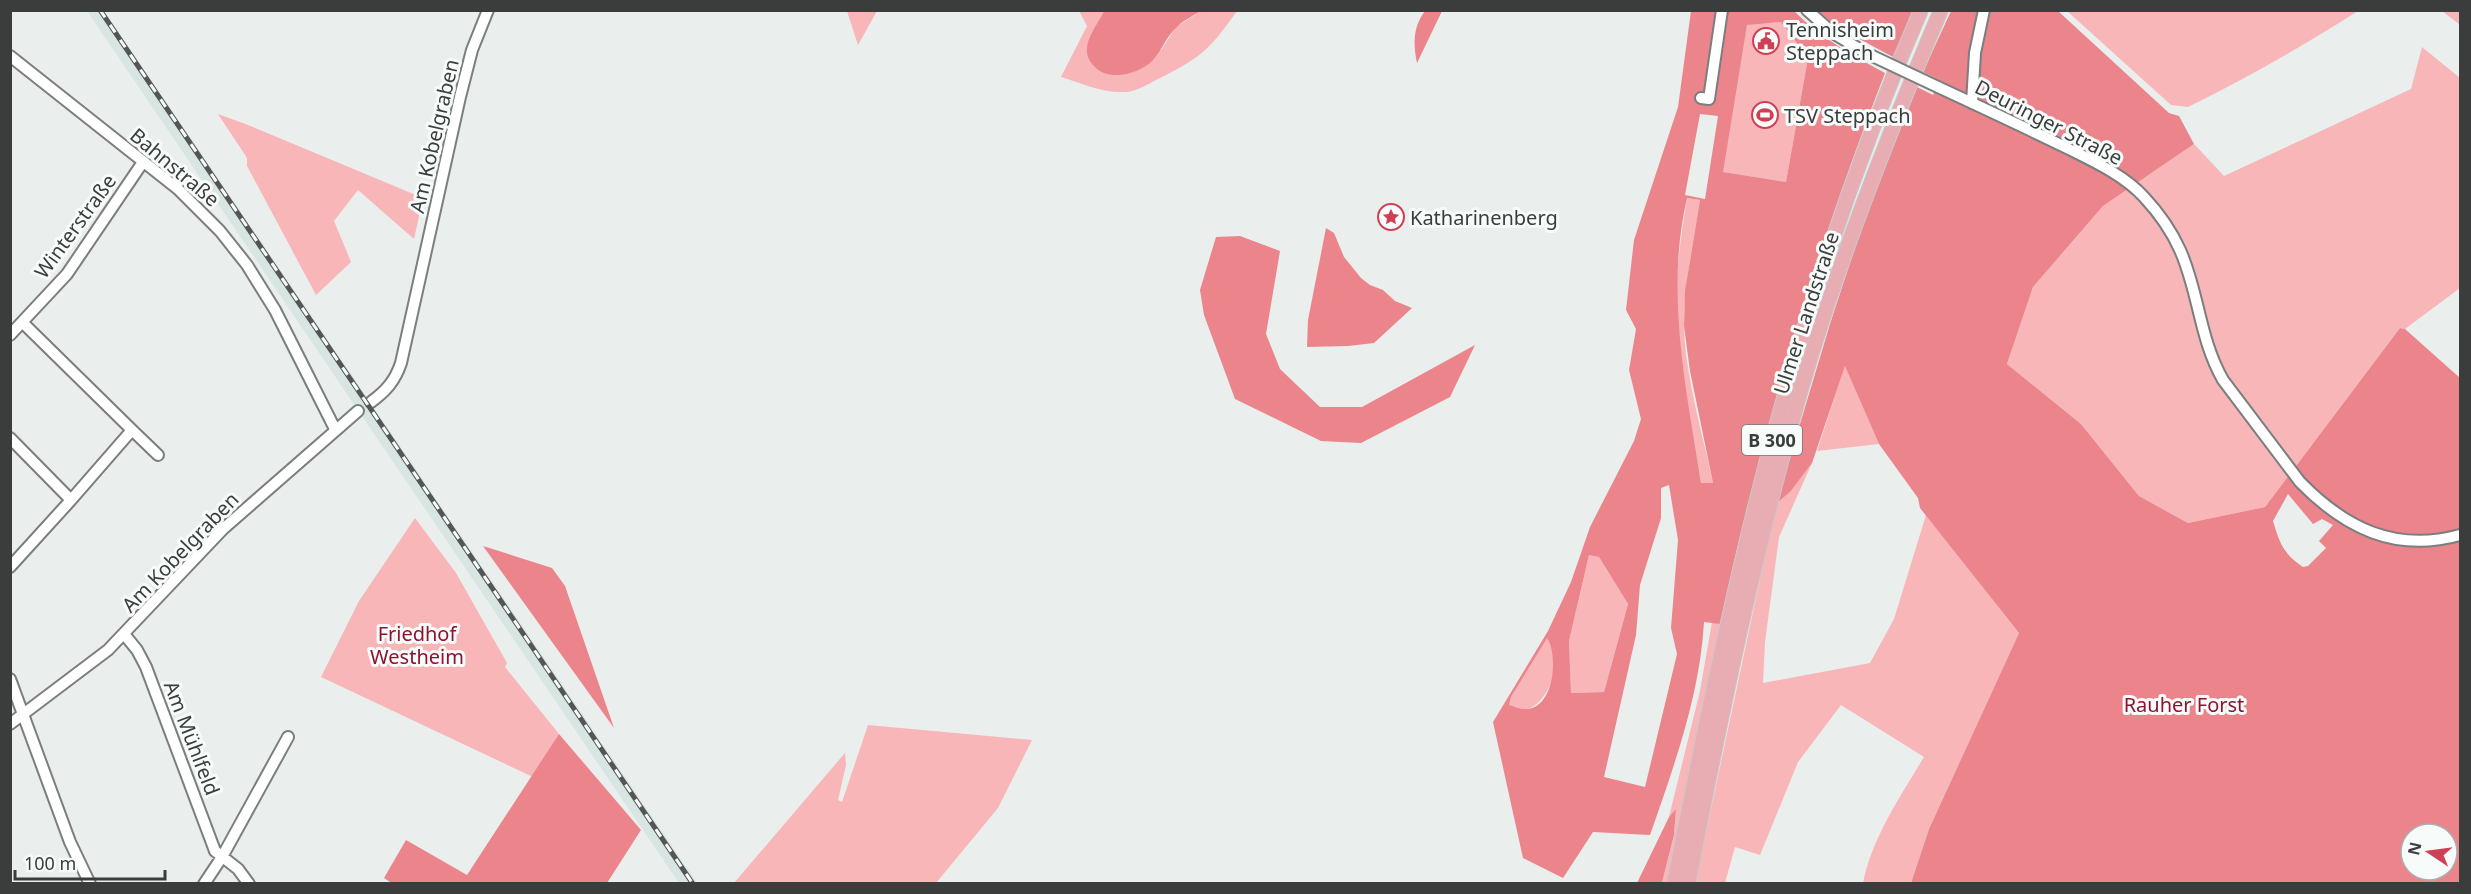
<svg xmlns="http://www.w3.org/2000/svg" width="2471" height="894" font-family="'Noto Sans',sans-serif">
  <rect width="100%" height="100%" fill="#eaeeed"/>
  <path fill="#d8e6e3" d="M87,11h17l593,872h-18z"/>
  <path fill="#f8b6b8" d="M847,11h30l-19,34z
    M1079,11h25l-10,20 67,19 15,-23 25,-16h36c-27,38 -36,47 -79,68 -10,5 -22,13 -34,13 -22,1 -43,-9 -63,-15l26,-51z
    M2067,11h291c-55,35 -111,67 -170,96l-17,-2z
    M2442,11h18v14z
    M1781,22l27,36 -22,124 -64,-10 25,-148z
    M2422,47l38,31v210l-55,41 -5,-1 -135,179 -77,16 -49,-27 -58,-72 -74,-60 26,-77 70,-81 91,-62 30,32 187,-87z
    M218,114l30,11 175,73 -9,41 -56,-49 -24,31 17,41 -35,33 -69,-129v-8z
    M1687,198l13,2c-6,41 -16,82 -16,124 0,47 19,111 29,159h-12c-9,-57 -24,-116 -25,-174 0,-37 5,-75 11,-111z
    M1845,365l34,79 -62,7z
    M1812,463l-33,74 -14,105 -2,41 107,-20 24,-44 32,-104 93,118 -90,196 -18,54h-48c9,-45 37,-86 61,-126l-83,-52 -43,57 -38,93 -25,-8 -10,36 -30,1 81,-380 15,-13z
    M415,518l41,55 51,90 -2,4 54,67 -26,43 -212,-100 38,-76z
    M1589,555l10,2 29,47 -24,88 -33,1 -2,-52z
    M1712,622l8,2 -7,36 -46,223 -5,1 12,-49 2,-25 -7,7 31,-126z
    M1547,637c10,20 9,43 -4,60 -5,6 -11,13 -20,12 -4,0 -10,-3 -14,-4l2,-8z
    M868,725l164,15 -34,68 -62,75h-202l111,-130 1,12 -8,35 4,2z"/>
  <path fill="#ec848b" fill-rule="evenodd" d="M1104,11v-1l97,1c-8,5 -17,9 -23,15 -11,9 -16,24 -25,34 -13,14 -44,22 -58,7 -19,-18 0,-37 9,-56z
    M1425,11h17l-25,52c-4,-20 -4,-36 8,-52z
    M1691,11h103c26,26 59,45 91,62 -70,179 -124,363 -165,551l-16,-2c-4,73 -30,144 -54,213l-57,-3 -30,46 -40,-20 -30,-136 55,-91 23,-49 19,-55 44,-86 7,-22 -12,-49 7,-41 -10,-19 8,-70 44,-133zM1781,22l27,36 -22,124 -63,-10 24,-147zM1700,114l18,2 -13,83 -20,-4zM1687,198l13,2 -15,91 -1,35 6,45 23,112h-12c-15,-95 -36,-190 -14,-285zM1669,485l9,55 -7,88 6,26 -32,133 -41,-10 32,-142 4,-50 21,-67v-30zM1589,555l10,2 29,47 -24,88 -33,1 -2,-52zM1547,638c12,18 7,73 -23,71 -5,0 -10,-3 -15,-4l2,-8z
    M1818,11h95l-20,46 -56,-30z
    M1951,11h107l111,102 10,3 15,28 -91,62 -70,81 -26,77 74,60 58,72 49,27 77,-16 135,-179 5,1 55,49v505h-549l18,-54 90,-196 -99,-125 -2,-10 -39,-54 -34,-78 -33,97 -21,28 -15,13 54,-180 33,-101 54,-136 16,8 8,-14 -18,-9zM2288,494l25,30 9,-5 11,6 -14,16 7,7 -18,18 -5,1c-20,-14 -23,-23 -30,-46zM2411,834h36v36h-36z
    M1326,228l8,5 10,24 17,21 9,7 13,5 12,11 17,7 -38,35 -26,3 -41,1 1,-27z
    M1240,236l40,15 -14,83 14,35 40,38h42l113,-62 -25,52 -89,46 -40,-2 -86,-42 -31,-84 -4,-25 16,-53z
    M483,546l69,22 13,18 49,142z
    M559,734l82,96 -34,53 -214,1 -9,-6 22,-38 61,35z
    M1676,809l-2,26 -12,48h-25l32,-66z"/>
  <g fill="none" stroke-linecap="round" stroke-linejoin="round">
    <defs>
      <path id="minor" d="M1807,10l26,23 33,20
        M10,56l168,133 42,42 27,34 28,45 60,119
        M1938,87c43,20 86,40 129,61 26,13 57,27 77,49 14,15 27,33 36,53 19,42 19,88 43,130l77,102c45,46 95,71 160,53
        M1701,98l8,1 13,-89
        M1972,103l3,-50 9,-43
        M10,335l57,-61 76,-112
        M371,402c15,-11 24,-21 30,-39l59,-266 12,-47 16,-40
        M132,430l26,25
        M10,438l61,62 61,-70 -110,-108
        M10,567l61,-67
        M124,634l13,16 9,17 69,184 23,18 11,15
        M10,679l60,163 20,42
        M10,724l98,-74 115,-121 135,-118
        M204,884l18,-27 66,-120"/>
      <path id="major" d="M1674,884c22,-111 44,-222 70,-331 43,-185 101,-368 177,-543
        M1688,884c35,-179 71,-357 124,-531 36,-117 81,-230 129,-343"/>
    </defs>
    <use href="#minor" stroke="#7b7e7e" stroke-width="14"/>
    <use href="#major" stroke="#c8c9c9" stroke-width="16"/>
    <use href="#minor" stroke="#fff" stroke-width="10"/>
    <use href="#major" stroke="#e7adb2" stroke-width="14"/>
    <defs>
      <path id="rail" d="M100,10l593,874"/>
    </defs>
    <use href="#rail" stroke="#545656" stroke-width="5"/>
    <use href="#rail" stroke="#f7fbfa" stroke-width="3" stroke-dasharray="9" stroke-linecap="butt"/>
    <defs>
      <path id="minor-bridge" d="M1866,53l72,34"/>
    </defs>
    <use href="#minor-bridge" stroke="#7b7e7e" stroke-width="14" stroke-linecap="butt"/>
    <use href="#minor-bridge" stroke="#fff" stroke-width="10"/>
  </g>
  <defs>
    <symbol id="civic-ring" viewBox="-11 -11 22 22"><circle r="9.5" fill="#f7fbfa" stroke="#d04055" stroke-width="1.5"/><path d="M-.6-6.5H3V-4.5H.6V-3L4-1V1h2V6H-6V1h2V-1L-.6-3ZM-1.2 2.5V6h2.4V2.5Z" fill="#d04055"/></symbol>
    <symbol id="stadium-ring" viewBox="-11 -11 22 22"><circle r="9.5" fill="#f7fbfa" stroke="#d04055" stroke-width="1.5"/><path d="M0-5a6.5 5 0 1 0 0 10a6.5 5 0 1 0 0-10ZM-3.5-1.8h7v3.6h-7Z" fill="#d04055"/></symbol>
    <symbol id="sight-ring" viewBox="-11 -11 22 22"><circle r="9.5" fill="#f7fbfa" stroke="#d04055" stroke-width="1.5"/><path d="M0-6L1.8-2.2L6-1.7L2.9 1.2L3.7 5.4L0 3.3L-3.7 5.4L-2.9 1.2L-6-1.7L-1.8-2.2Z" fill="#d04055"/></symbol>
  </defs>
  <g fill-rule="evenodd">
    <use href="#civic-ring" x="1751" y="26" width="30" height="30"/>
    <use href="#stadium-ring" x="1750" y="100" width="30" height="30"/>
    <use href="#sight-ring" x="1376" y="202" width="30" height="30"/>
  </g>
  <g text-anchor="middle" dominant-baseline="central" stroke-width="6" stroke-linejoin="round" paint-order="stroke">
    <rect fill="#f7fbfa" stroke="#737676" stroke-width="1.5" x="1742" y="425" width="60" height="30" rx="4.5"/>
    <g font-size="18" font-weight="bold" fill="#3b3d3d">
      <text x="1772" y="440">B 300</text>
    </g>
    <g font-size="20" fill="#3b3d3d" stroke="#f7fbfa" text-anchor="start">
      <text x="1786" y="29">Tennisheim<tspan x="1786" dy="23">Steppach</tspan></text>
      <text x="1784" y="115">TSV Steppach</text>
      <text x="1410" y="217">Katharinenberg</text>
    </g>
    <g font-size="20" fill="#3b3d3d" stroke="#f7fbfa">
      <text transform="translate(2049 122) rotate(27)">Deuringer Straße</text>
      <text transform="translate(434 136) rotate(-77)">Am Kobelgraben</text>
      <text transform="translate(175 167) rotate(40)">Bahnstraße</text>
      <text transform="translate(75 226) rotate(-54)">Winterstraße</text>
      <text transform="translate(1806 313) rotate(-72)">Ulmer Landstraße</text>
      <text transform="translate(180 552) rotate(-46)">Am Kobelgraben</text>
      <text transform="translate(192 738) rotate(69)">Am Mühlfeld</text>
    </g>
    <g font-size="20" fill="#90122e" stroke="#f7fbfa">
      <text x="417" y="633">Friedhof<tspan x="417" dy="23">Westheim</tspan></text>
      <text x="2184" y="704">Rauher Forst</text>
    </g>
  </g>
  <rect width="2471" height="894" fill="none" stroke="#3b3d3d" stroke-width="24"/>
  <g transform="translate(2429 852) rotate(283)"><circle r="28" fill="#f7fbfa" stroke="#acafae" stroke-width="1.5"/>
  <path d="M0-4.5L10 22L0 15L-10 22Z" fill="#d04055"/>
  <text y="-9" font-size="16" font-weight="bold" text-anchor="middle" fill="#3b3d3d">N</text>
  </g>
  <path d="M15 870v9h150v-9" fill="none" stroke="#3b3d3d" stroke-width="3"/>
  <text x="24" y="870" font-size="18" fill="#3b3d3d" stroke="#f7fbfa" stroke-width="4.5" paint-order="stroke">100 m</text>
</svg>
